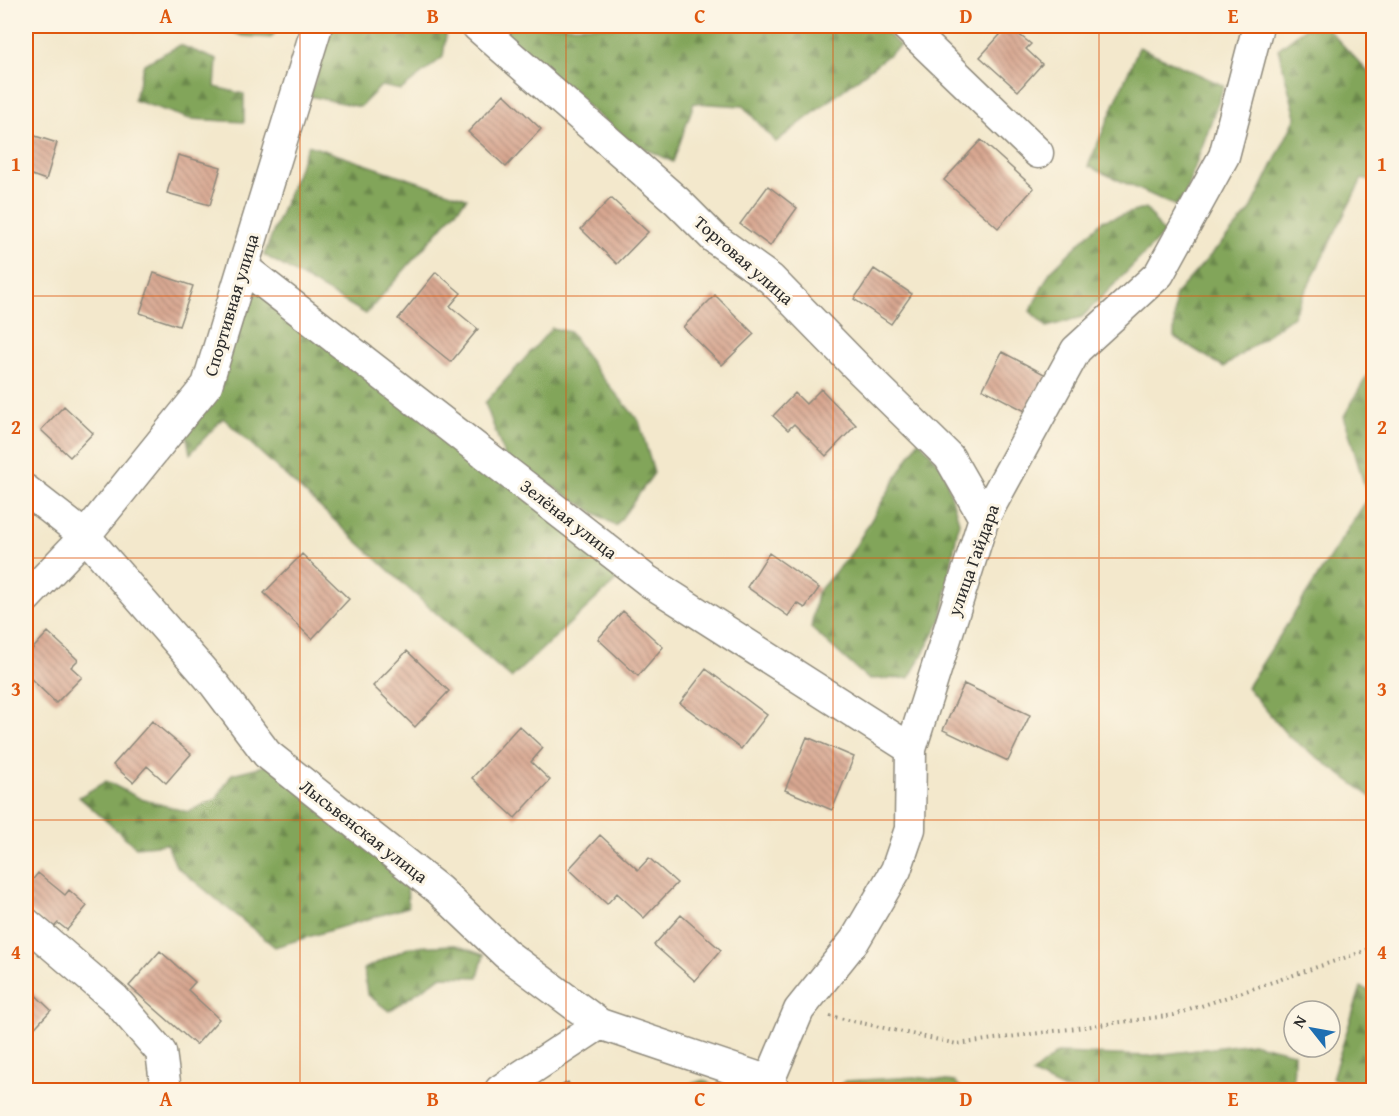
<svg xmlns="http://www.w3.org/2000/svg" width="1399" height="1116" font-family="'Gentium Book Plus',serif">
  <defs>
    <pattern id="forest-firs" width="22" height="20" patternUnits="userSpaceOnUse" patternTransform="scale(1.5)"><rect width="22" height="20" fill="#82a55a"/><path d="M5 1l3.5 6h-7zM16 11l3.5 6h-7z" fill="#6b874b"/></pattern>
    <pattern id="building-back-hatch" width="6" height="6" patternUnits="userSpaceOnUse" patternTransform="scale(1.5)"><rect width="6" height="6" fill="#d8a791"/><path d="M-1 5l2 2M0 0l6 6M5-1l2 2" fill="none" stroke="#af8877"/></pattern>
  </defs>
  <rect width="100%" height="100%" fill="#fcf5e5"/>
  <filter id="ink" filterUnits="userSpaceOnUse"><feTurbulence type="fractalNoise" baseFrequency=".0167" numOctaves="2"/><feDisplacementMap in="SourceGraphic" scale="12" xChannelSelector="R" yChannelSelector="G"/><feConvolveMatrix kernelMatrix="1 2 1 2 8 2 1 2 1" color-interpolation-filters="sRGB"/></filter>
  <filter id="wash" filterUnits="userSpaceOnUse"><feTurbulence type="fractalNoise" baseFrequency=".008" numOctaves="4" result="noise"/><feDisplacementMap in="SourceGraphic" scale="24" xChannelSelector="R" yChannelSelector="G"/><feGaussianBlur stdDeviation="1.35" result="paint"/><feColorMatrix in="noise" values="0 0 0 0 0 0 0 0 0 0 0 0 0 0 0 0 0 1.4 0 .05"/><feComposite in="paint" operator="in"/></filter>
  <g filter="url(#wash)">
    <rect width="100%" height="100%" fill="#f3e8cc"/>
    <path fill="url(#forest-firs)" stroke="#566842" stroke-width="1.5" d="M219,26h61l-9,12 -29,-2z
      M333,26h108l6,2 -4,29 -42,33 -20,-4 -21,21 -50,-11z
      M492,26h387l21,20 -124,96 -33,-36 -49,-3 -21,59 -46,-22z
      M1308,26h17l48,51v105l-11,-3 -69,137 -69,51 -50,-30 1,-42 75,-84 46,-94 -18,-68z
      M180,45l37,15 -2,27 29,7v28l-54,-3 -56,-19 10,-36z
      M1139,47l85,39 -44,122 -92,-42z
      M308,145l159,53 -101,116 -102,-59z
      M1146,208l18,26 -82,83 -35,10 -17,-16 20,-39 52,-51z
      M255,285l368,289 -112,104 -90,-78 -198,-182 -33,36 -4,-22 24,-31z
      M552,328l18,4 26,38 43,51 15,52 -38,53 -111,-69 -20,-54z
      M1373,365l1,433h-1l-85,-62 -41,-49 121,-189 -24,-82z
      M919,440l24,28 16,54 -18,99 -32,57 -41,1 -57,-51 6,-35 35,-41z
      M271,764l136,117 1,26 -133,40 -99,-81 -9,-22 -31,3 -57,-50 27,-16 35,18 47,13 29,-14 15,-24z
      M455,945l29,10 -6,22 -36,-1 -53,35 -22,-17 -3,-25 46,-22z
      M1361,987l12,6v97h-8l-33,-12z
      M1252,1043l42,10 -1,37h-56l-43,-7 -39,7h-91l-32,-16 25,-21 92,3z
      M914,1077l41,5 9,8h-132l13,-9z
      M704,1080l15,10h-48z"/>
    <g id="blocks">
      <path fill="url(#building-back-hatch)" d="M112,26h27l-2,6z
        M1008,26l23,18 -5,5 16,15 -24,27 -38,-34z
        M504,94l37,35 -35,38 -38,-35z
        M26,133l31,10 -11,37 -20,-7z
        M981,140l53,48 -36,40 -54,-48z
        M178,155l43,12 -11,38 -43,-12z
        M768,186l29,22 -27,38 -30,-22z
        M611,198l37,34 -31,32 -36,-35z
        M874,269l38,25 -21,30 -37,-25z
        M436,272l25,21 -11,13 28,23 -27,33 -53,-43z
        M154,273l39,13 -14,40 -39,-13z
        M715,295l39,39 -32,31 -39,-38z
        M1002,352l46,24 -19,37 -46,-24z
        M821,389l35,36 -30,31 -32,-32 -6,6 -15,-14 22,-23 11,11z
        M64,406l29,27 -23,24 -29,-27z
        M769,553l50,35 -14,20 -8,-5 -9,13 -41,-29z
        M302,554l47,45 -37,40 -48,-46z
        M623,611l40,36 -25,29 -40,-37z
        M48,632l30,28 -7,7 11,10 -26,26 -30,-29v-18z
        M407,651l42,40 -34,36 -42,-41z
        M706,669l61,46 -26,34 -61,-46z
        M964,684l66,31 -22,46 -65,-31z
        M152,721l39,33 -25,29 -19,-17 -14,16 -20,-17z
        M519,726l24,22 -12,14 19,18 -35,38 -43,-40z
        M807,737l47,20 -22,53 -47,-20z
        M600,835l38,35 11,-12 28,25 -33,35 -27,-25 -10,11 -38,-35z
        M38,873l27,22 4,-5 18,16 -20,24 -9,-7 -6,6 -26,-22 5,-7 -5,-4v-8z
        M681,915l40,35 -26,31 -41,-36z
        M160,951l35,31 -7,8 31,29 -23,26 -67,-59z
        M26,986l25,24 -25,27z
        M568,1082l5,8h-20z"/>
    </g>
  </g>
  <g filter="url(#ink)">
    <use href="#blocks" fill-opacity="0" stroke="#8f8a7c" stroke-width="1.5"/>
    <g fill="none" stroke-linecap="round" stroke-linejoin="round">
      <defs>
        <path id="street" d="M477,26l200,175 37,37 57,41 87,89 91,89 35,61
          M906,26l132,127
          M243,267l405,314 263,168
          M26,490l59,46 130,149 52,69 172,136 67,64 94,70 169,57
          M26,598l59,-62 122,-151 110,-359
          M26,923l89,76 46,53 5,38
          M500,1090l100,-66
          M775,1090l-6,-9 30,-71 56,-70 41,-70 14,-41 1,-80 73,-231 92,-168 83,-76 65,-118 34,-130"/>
      </defs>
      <use href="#street" stroke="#8f8a7c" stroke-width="33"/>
      <path stroke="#8f8a7c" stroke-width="4" stroke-dasharray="1.5 4.5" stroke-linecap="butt" d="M830,1016l127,28 217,-29 191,-64 9,-5"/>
      <use href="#street" stroke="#fff" stroke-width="30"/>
    </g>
  </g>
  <path fill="none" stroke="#df570e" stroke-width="1.5" stroke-opacity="0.55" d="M300,26v1064M566,26v1064M833,26v1064M1099,26v1064M26,296h1348M26,558h1348M26,820h1348"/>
  <g text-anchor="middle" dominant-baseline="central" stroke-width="6" stroke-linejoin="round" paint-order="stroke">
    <g font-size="18" fill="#2b2b2b" stroke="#fcf5e5">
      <text transform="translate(744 260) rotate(41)">Торговая улица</text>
      <text transform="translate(231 305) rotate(-73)">Спортивная улица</text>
      <text transform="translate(569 519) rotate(38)">Зелёная улица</text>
      <text transform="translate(973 560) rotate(-70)">улица Гайдара</text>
      <text transform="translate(364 831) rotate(38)">Лысьвенская улица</text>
    </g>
  </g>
  <rect width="1399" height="1116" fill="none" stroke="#fcf5e5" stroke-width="66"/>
  <g transform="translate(1312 1029) rotate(301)"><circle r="28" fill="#fcf5e5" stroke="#a8a49b" stroke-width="1.5"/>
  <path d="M0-4.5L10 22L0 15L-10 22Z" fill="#1f6fb2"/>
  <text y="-9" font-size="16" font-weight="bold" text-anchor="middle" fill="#2b2b2b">N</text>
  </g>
  <rect x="33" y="33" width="1333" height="1050" fill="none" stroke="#df570e" stroke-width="2"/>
  <g font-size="20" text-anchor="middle" font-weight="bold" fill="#df570e">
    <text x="166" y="23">A</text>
    <text x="433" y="23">B</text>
    <text x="700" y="23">C</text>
    <text x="966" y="23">D</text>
    <text x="1233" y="23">E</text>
    <text x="16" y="171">1</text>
    <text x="1382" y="171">1</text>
    <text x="16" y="434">2</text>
    <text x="1382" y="434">2</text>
    <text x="16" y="696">3</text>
    <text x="1382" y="696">3</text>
    <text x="16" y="959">4</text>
    <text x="1382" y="959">4</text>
    <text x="166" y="1106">A</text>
    <text x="433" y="1106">B</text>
    <text x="700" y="1106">C</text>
    <text x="966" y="1106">D</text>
    <text x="1233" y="1106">E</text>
  </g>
</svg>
